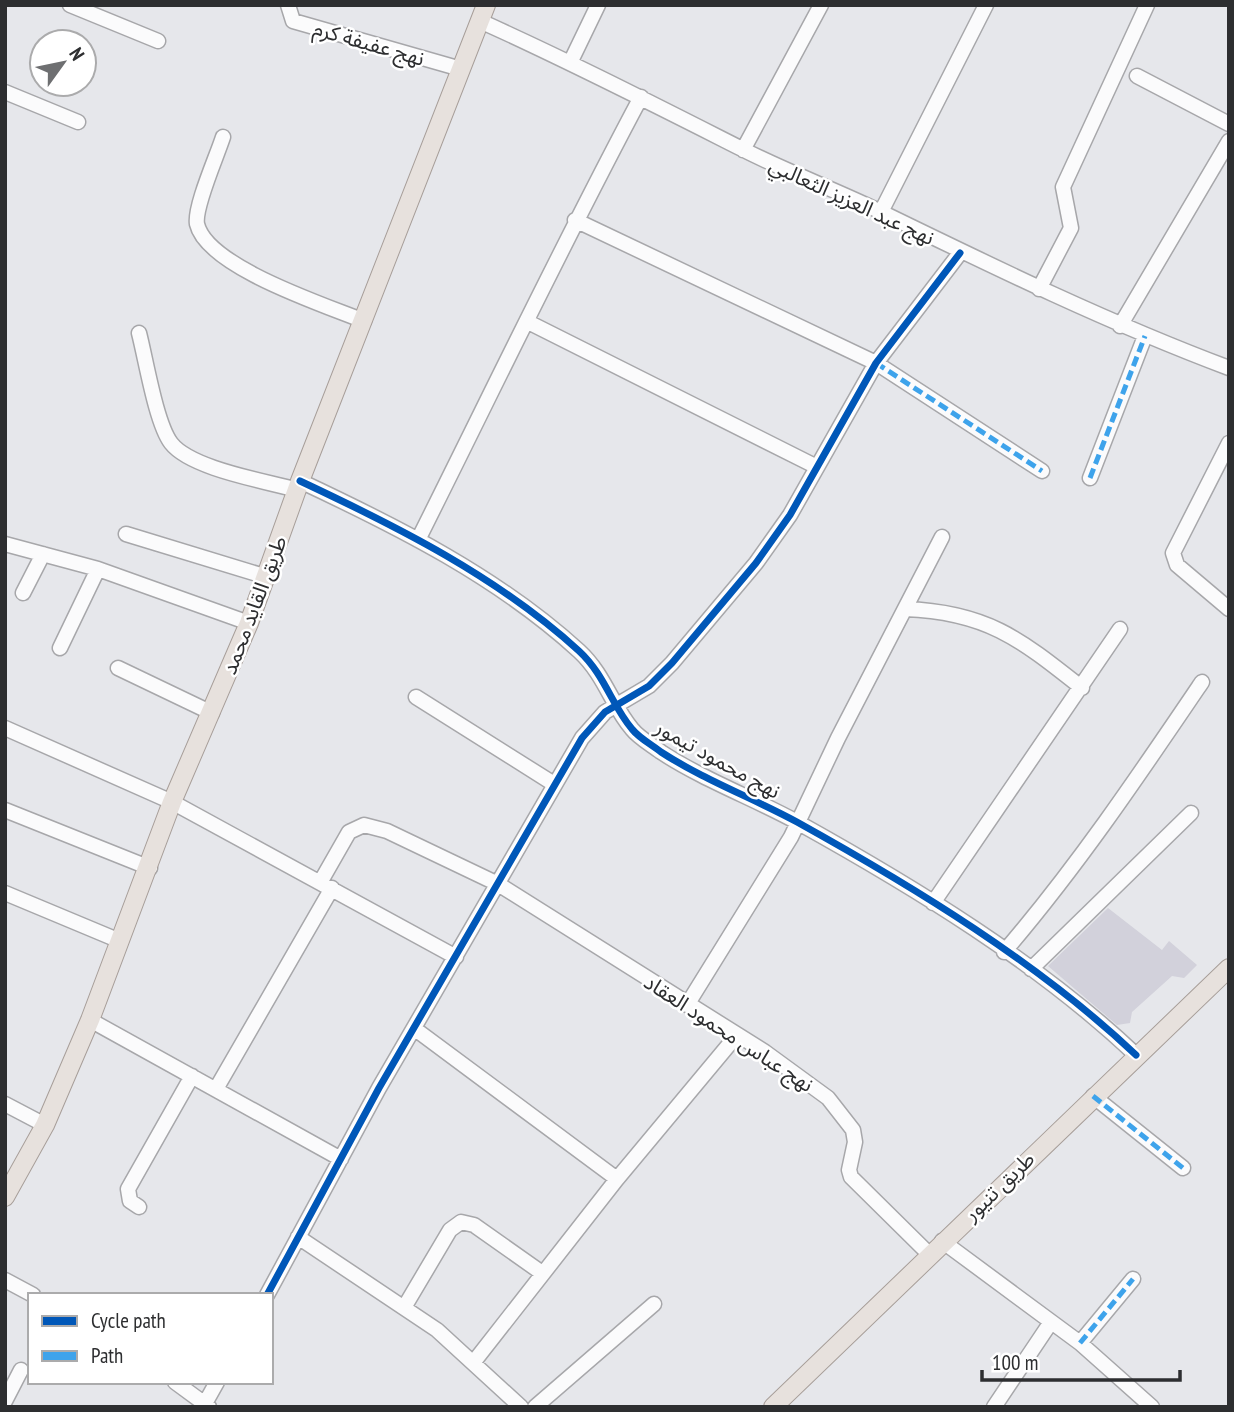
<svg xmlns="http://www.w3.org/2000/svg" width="1234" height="1412" font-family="'PT Sans Narrow','Noto Sans Arabic',sans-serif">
  <rect width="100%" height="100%" fill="#e6e7eb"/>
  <path fill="#d2d1db" d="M1108,908l54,42 7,-9 28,24 -13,13 -12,-2 -40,36 -2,11 -13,2 -69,-59z"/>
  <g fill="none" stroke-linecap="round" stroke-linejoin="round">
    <defs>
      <path id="minor" d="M70,5l88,36
        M288,5l5,16 168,48
        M480,21c89,40 175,84 262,128 45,23 94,41 139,63 115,56 228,111 348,156
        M571,61l27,-56
        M1137,76l92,48
        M5,92l73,30
        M223,137c-6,19 -29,70 -26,87 10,43 128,81 167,97
        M743,150l78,-145
        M881,212l105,-207
        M575,220l301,143 166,108
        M1039,289l32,-61 -8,-41 84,-182
        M528,322l289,145
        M1120,326l109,-185
        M139,333c7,27 17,90 32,110 20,26 95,38 126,47
        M1229,443l-56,110 4,12 52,44
        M1090,478l55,-142
        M300,481c98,46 198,96 279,170 26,24 33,55 53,78 7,9 20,16 29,23 43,28 92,46 136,70 117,65 242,141 339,233
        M126,534l138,42
        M418,540c74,-148 145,-297 223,-443
        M5,544l93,25 151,54
        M23,593l20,-39
        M905,609c82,3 115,30 177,79
        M60,648l38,-79
        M118,668l94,45
        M416,697l138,87
        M5,728l167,74 284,155
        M5,810l145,58
        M321,881l28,-49 15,-7 23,6 111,53 267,168 63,46 25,32 2,12 -6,28 2,7 78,77
        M5,893l115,48
        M933,903l187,-274
        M1004,952c73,-85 135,-177 198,-270
        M1031,969l160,-156
        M687,1005l104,-168 47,-99 104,-201
        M90,1020l251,139
        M415,1029l202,150
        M216,1089l116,-201
        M1093,1096l90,72
        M5,1104l40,21
        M139,1207l-9,-6 -2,-12 64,-113
        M298,1237l139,93 84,77
        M942,1241l138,102 72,64
        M5,1280l28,15
        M267,1295l112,-207 203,-350 23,-26 44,-26 23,-23 84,-100 34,-48 86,-152 84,-110
        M405,1306l45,-76 11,-8 13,3 68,48
        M1080,1343l53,-64
        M473,1363l144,-184 120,-144
        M175,1382l34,25
        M5,1401l16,-31
        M203,1407l14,-25
        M535,1407l119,-103
        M994,1407l57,-85"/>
      <path id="major" d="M5,1197l40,-72 45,-105 82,-218 77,-179 51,-142 186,-476
        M773,1407l456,-439"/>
    </defs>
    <use href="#minor" stroke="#a7a7aa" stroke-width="17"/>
    <use href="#major" stroke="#a79e99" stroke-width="20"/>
    <use href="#minor" stroke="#fbfbfc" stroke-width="14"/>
    <use href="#major" stroke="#e7e1dd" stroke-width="18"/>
    <path stroke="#3ea3eb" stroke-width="5" stroke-dasharray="10 5" stroke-linecap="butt" d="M876,363l166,108
      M1090,478l55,-142
      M1093,1096l90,72
      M1080,1343l53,-64"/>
    <defs>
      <path id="cycleway" d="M300,481c98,46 198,96 279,170 26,24 33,55 53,78 7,9 20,16 29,23 43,28 92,46 136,70 117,65 242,141 339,233
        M267,1295l112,-207 203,-350 23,-26 44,-26 23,-23 84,-100 34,-48 86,-152 84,-110"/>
    </defs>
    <use href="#cycleway" stroke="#fff" stroke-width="11"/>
    <use href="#cycleway" stroke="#0057b8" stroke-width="7"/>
  </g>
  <g text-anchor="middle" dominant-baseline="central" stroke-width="5" stroke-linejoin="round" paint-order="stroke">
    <g font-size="21" fill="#2d2e30" stroke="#fff">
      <text transform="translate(369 43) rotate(16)">نهج عفيفة كرم</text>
      <text transform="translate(852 201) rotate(25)">نهج عبد العزيز الثعالبي</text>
      <text transform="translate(254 605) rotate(-69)">طريق القايد محمد</text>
      <text transform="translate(718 759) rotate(29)">نهج محمود تيمور</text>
      <text transform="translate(729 1033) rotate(33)">نهج عباس محمود العقاد</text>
      <text transform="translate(999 1186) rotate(-44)">طريق تنيور</text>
    </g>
  </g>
  <rect width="1234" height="1412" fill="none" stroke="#2d2e30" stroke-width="14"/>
  <rect x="28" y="1293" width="245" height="91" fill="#ffffff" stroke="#ababac" stroke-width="2"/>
  <rect x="42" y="1316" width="35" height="10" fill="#0057b8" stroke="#ababac" stroke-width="2"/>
  <text x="91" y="1328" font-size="21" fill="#2d2e30">Cycle path</text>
  <rect x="42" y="1351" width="35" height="10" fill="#3ea3eb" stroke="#ababac" stroke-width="2"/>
  <text x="91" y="1363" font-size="21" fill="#2d2e30">Path</text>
  <g transform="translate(63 63) rotate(57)"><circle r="33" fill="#ffffff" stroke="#ababac" stroke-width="2"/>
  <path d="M0-5L12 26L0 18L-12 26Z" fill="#6e6f71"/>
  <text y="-10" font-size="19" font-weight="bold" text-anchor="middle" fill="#2d2e30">N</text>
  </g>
  <path d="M982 1370v10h198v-10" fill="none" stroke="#2d2e30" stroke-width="3.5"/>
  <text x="992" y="1370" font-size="21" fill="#2d2e30" stroke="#ffffff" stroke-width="5" paint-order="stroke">100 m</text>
</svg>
